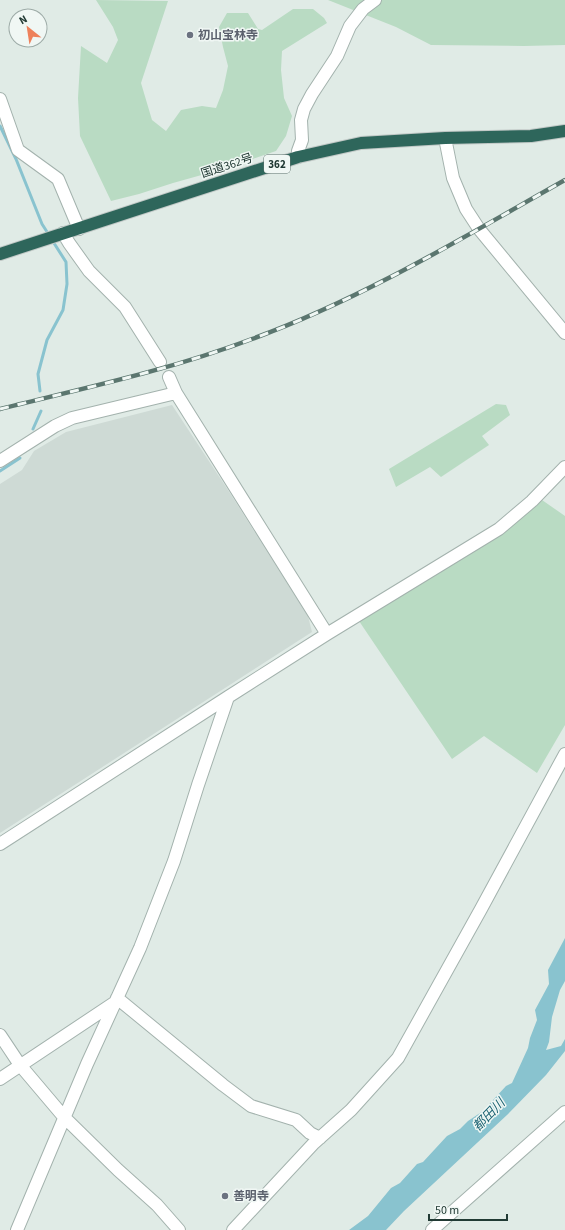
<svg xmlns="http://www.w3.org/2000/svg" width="565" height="1230" font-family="'Source Sans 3','Noto Sans JP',sans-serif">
  <rect width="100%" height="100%" fill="#e0ebe6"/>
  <path fill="#cedad5" d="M172,405l56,85 80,126 4,16 -312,201v-349l22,-14 12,-19 32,-19z"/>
  <path fill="#b9dbc3" d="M96,0l72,1 -27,82 11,37 14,11 15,-21 21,-4 14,2 7,-18 5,-24 -5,-19 -4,-20 8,-14h21l10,16 4,1 31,-21h20l11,9 3,5 -45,28 -1,19 3,28 8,18 -6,20 -10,15 -53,18 -50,14 -34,11 -28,7 -31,-65 -2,-38 3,-52 26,17 11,-23 -5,-13z
    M328,0h237v45l-41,1 -93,-1 -35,-18z
    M496,404l10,1 4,10 -28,21 7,9 -48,32 -11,-10 -34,20 -7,-18z
    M542,500l23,16v209l-28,48 -53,-37 -32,23 -93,-138z"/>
  <path fill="#89c3cf" d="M565,938v43l-5,9 -8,27 -3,25 -3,8 15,-4 4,-7v12l-19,24 -39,40 -103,96 -18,19h-37l19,-14 23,-28 9,-5 17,-19 6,-2 24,-26 13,-7 8,-8 15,-10 23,-25 6,-3 16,-35 2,-10 7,-18 -2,-10 14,-26 -1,-14z"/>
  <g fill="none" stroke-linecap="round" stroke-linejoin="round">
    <path stroke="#89c3cf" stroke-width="3" d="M0,126l16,33 26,65 7,11
      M40,391l-2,-17 9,-34 16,-30 4,-26 -1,-22 -14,-22
      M33,429l8,-18
      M0,471l20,-13"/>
    <defs>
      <path id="minor" d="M0,99l18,51 40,29 21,50
        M445,138l8,40 13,31 13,20 86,104
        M298,157v-6l4,-11 -1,-20 3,-11 8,-15 25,-38 13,-30 13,-17 12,-9
        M63,233l6,10 20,28 36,36 35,55
        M169,377l7,16 151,241
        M0,461l55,-35 17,-8 104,-25
        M0,844l228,-147 99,-63 172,-105 33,-28 33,-34
        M117,998l106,87 28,21 45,14 14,13 10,5
        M0,1035l20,30 44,52 54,53 39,35 22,25
        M0,1079l114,-76
        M17,1230l70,-166 53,-116 34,-87 24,-76 30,-88
        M233,1230l81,-87 37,-33 47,-52 83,-149 84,-155
        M432,1230l133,-118"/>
      <path id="highway" d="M0,254l298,-97 63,-14 84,-5 86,-2 34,-5"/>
    </defs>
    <use href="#minor" stroke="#a3b2ad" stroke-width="14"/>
    <use href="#highway" stroke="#c1c8c6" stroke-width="14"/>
    <use href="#minor" stroke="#fff" stroke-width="12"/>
    <use href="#highway" stroke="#2e665b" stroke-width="12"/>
    <defs>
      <path id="rail" d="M0,409c85,-21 170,-39 252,-70 110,-40 212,-102 313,-159"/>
    </defs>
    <use href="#rail" stroke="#5b766f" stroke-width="4.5"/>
    <use href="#rail" stroke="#f0f7f4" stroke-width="3" stroke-dasharray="9" stroke-linecap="butt"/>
  </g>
  <g fill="#6b7280" stroke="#f0f7f4" stroke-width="1.5">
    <circle cx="190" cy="35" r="4"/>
    <circle cx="225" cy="1196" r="4"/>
  </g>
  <g text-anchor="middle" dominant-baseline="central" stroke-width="3" stroke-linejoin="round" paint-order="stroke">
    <rect fill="#f0f7f4" stroke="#5f736e" stroke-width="1" x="264" y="155" width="26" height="18" rx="3"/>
    <g font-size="11" font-weight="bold" fill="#213a34">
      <text x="277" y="164">362</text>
    </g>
    <g font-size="12" font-weight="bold" fill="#5b616d" stroke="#f0f7f4" text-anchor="start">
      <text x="198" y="35">初山宝林寺</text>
      <text x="233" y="1196">善明寺</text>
    </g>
    <g font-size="12" fill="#213a34" stroke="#f0f7f4">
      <text transform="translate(227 166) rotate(-18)">国道362号</text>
    </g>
    <g font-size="13" font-style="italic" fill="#1d6474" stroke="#f0f7f4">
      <text transform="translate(489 1115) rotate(-46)">都田川</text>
    </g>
  </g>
  <g transform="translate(28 28) rotate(330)"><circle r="19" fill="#f0f7f4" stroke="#9daba7"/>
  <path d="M0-3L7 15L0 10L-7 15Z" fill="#ee815b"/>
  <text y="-6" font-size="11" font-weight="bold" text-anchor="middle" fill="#213a34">N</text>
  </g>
  <path d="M429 1214v6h78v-6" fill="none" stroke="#213a34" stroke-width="2"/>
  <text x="435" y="1214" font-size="12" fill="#213a34" stroke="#f0f7f4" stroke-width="3" paint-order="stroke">50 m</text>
</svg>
